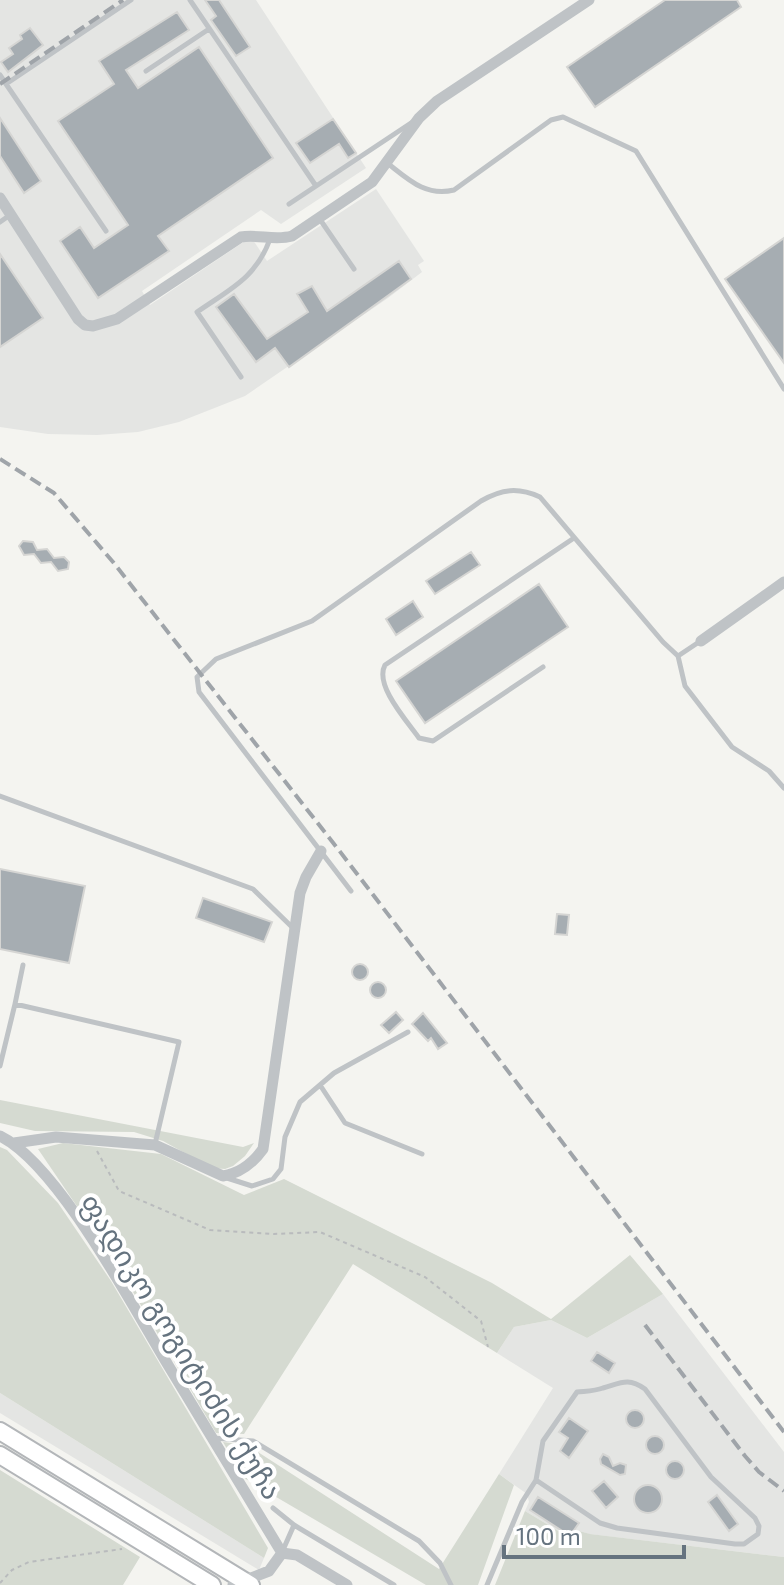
<svg xmlns="http://www.w3.org/2000/svg" width="784" height="1585" font-family="'Exo 2','Noto Sans Georgian',sans-serif">
  <rect width="100%" height="100%" fill="#f4f4f0"/>
  <path fill="#e4e5e3" d="M0,0h256l110,168 -85,56 -20,-14 -119,81 8,14 101,-68 16,24 109,-72 48,72 -6,4 4,7 -34,26 -143,98 -66,26 -41,10 -41,3 -49,-1 -48,-7z
    M663,1294l121,158v105l-195,-23 -12,-4 -7,8 -45,-27 4,-9 -2,-8 -28,-20 54,-86 -56,-35 17,-26 37,-7 36,18z
    M0,1393l264,165 -5,12 -259,-157z"/>
  <path fill="#d5dad1" d="M0,1100l243,47 11,-4 -9,13 -12,10 -8,3 -13,-1 -49,-27 -29,-9 -99,-1 -35,-8z
    M63,1143l98,11 83,41 40,-16 208,104 59,36 79,-64 33,39 -76,44 -36,-18 -37,7 -17,26 -144,-89 -109,170 -28,-1 -97,-165 -81,-119z
    M0,1147l7,3 51,53 53,78 157,267 -4,10 -264,-165z
    M223,1442l24,3 192,124 60,-95 15,11 -36,100h-52l-182,-107z
    M0,1470l140,87 -17,28h-123z
    M525,1511l45,27 6,-8 14,4 194,23v28h-289z"/>
  <path fill="#a6adb2" stroke="#d5d5d3" stroke-width="2" d="M205,0h14l31,47 -14,9 -25,-36 5,-4z
    M665,0h72l4,7 -146,100 -28,-40z
    M177,12l12,18 -63,40 12,18 61,-41 74,111 -115,78 11,15 -71,47 -38,-57 20,-14 14,21 34,-23 -70,-104 56,-37 -15,-23z
    M30,28l13,17 -35,27 -7,-10 12,-8 -4,-6 13,-9 -2,-4z
    M0,118l41,63 -17,12 -24,-37z
    M333,119l23,34 -8,5 -9,-14 -29,19 -14,-20z
    M784,238v125l-59,-84z
    M0,254l43,64 -43,29z
    M399,261l12,18 -122,88 -14,-19 -19,14 -40,-55 18,-13 33,45 41,-27 -11,-18 15,-8 15,25z
    M23,541l10,1 4,8 10,-1 7,9 10,-1 5,5 -1,7 -10,2 -7,-9 -10,1 -7,-9 -10,1 -5,-9z
    M471,552l9,13 -45,29 -9,-13z
    M539,584l29,43 -143,96 -29,-42z
    M413,601l10,16 -27,18 -10,-16z
    M0,869l85,17 -16,77 -69,-14z
    M203,898l69,24 -8,20 -68,-24z
    M557,914l12,1 -2,20 -12,-1z
    M352 972a8 8 0 1 1 16 0a8 8 0 1 1-16 0Z
    M370 990a8 8 0 1 1 16 0a8 8 0 1 1-16 0Z
    M396,1012l7,8 -14,13 -8,-8z
    M423,1013l24,30 -9,6 -7,-11 -3,3 -16,-17z
    M597,1352l18,11 -6,10 -18,-12z
    M626 1419a9 9 0 1 1 18 0a9 9 0 1 1-18 0Z
    M569,1418l19,13 -19,27 -9,-7 8,-13 -9,-6z
    M646 1445a9 9 0 1 1 18 0a9 9 0 1 1-18 0Z
    M603,1454l6,3 4,9 7,-3 6,2 -1,9 -5,1 -19,-11 -1,-5z
    M666 1470a9 9 0 1 1 18 0a9 9 0 1 1-18 0Z
    M604,1481l14,16 -12,11 -14,-17z
    M634 1499a14 14 0 1 1 28 0a14 14 0 1 1-28 0Z
    M717,1495l21,29 -9,7 -21,-29z
    M538,1497l41,26 -9,13 -40,-26z"/>
  <g fill="none" stroke-linecap="round" stroke-linejoin="round">
    <defs>
      <path id="primary" d="M0,1431l251,154
        M0,1455l212,130"/>
    </defs>
    <use href="#primary" stroke="#b3b6b9" stroke-width="20"/>
    <path stroke="#b9bbbd" stroke-width="2" stroke-dasharray="4 4" stroke-linecap="butt" d="M97,1151l22,40 91,39 64,4 46,-2 105,45 56,44 7,26
      M0,1583l12,-13 17,-8 93,-13"/>
    <path stroke="#bfc3c6" stroke-width="5" d="M190,0l126,186
      M146,71l63,-42
      M0,75l6,9
      M386,162c22,17 39,35 68,28l97,-70 12,-3 73,34 148,238
      M289,204l122,-81
      M319,218l35,51
      M0,222l10,-7
      M106,231l-100,-147 125,-84
      M241,377l-44,-65c33,-23 59,-34 73,-73
      M678,656l7,30 47,61 37,24 15,17
      M543,667l-110,74 -14,-3c-12,-17 -45,-53 -34,-73l189,-127
      M0,796l253,93 41,40
      M351,891l-152,-199 -2,-15 19,-18 96,-38 169,-120c21,-12 37,-14 59,-4l123,145 15,14 21,-14
      M15,1004l8,-39
      M0,1066l15,-62 164,38 -24,102
      M320,1085l25,38 77,31
      M227,1178l25,8 21,-7 8,-10 4,-32 15,-35 34,-29 74,-41
      M213,1438l40,3 166,100 21,22 11,22
      M273,1508l21,17
      M283,1550l11,-25 100,60
      M487,1585l35,-83 14,-22 7,-39 34,-49c9,-1 18,-1 26,-4 18,-5 25,-11 42,1l66,88 44,41 4,8 -1,8 -14,10h-9l-118,-16 -17,-5 -64,-43"/>
    <path stroke="#bfc3c6" stroke-width="11" d="M0,198l78,121 7,6 8,1 24,-7 124,-82c17,-3 34,4 51,-1l80,-54 47,-64 18,-17 152,-101
      M701,641l83,-59
      M0,1136c58,28 133,171 168,229 38,63 76,125 114,188
      M14,1143l42,-6 99,8 68,31c18,-3 30,-13 40,-27l37,-256 6,-16 15,-26
      M282,1553l15,2 50,30
      M233,1585l36,-14 13,-18"/>
    <use href="#primary" stroke="#fff" stroke-width="16"/>
    <path stroke="#9fa4a9" stroke-width="4" stroke-dasharray="12 6" stroke-linecap="butt" d="M0,84l123,-84
      M0,459l54,34 59,69 225,287 446,583
      M645,1325l100,131 14,16 25,19"/>
  </g>
  <g text-anchor="middle" dominant-baseline="central" stroke-width="8" stroke-linejoin="round" paint-order="stroke">
    <g font-size="28" fill="#65737f" stroke="#fff">
      <text transform="translate(182 1346) rotate(58)">ფადიკო გოგიტიძის ქუჩა</text>
    </g>
  </g>
  <path d="M504 1545v12h180v-12" fill="none" stroke="#65737f" stroke-width="4"/>
  <text x="516" y="1545" font-size="24" fill="#65737f" stroke="#ffffff" stroke-width="6" paint-order="stroke">100 m</text>
</svg>
